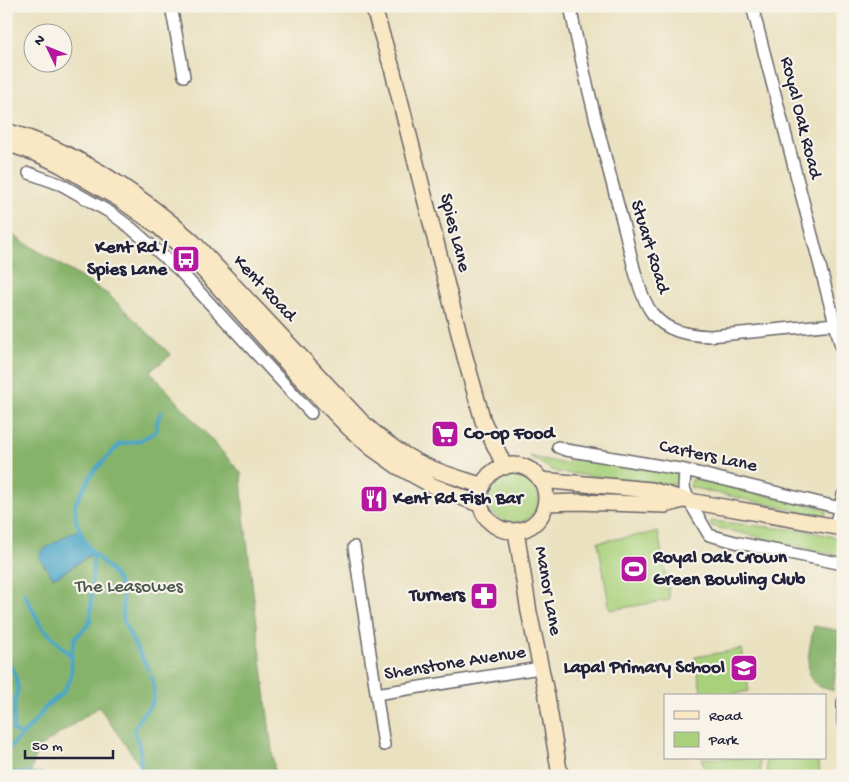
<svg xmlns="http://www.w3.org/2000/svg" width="849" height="782" font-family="'Gochi Hand',sans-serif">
  <rect width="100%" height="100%" fill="#f7f3e8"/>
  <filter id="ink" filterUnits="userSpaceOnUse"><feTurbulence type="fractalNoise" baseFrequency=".02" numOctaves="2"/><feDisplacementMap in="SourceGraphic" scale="10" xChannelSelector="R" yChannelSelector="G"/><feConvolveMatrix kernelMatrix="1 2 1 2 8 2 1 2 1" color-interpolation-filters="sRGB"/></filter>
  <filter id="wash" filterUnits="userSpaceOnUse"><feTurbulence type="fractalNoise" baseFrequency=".0096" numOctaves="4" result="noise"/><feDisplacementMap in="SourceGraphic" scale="20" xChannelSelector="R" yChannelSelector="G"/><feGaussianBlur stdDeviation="1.12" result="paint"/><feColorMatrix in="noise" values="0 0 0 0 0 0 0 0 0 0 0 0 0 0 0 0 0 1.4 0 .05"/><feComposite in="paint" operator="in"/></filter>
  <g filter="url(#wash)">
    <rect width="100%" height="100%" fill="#eae1c0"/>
    <path fill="#a9d17b" stroke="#667a5b" d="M529,456l36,8 10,-7 105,16 -3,12 -121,-13z
      M487 497a26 26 0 1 1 52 0a26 26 0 1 1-52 0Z
      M692,479l136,30 -4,8 -134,-30z
      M711,521l96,10 36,8v18l-132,-31z
      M658,532l12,68 -60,10 -12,-68z
      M742,649l7,42 -26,5h-21l-7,-39z
      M702,758h57l2,18h-56z
      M765,758h52l3,15 -17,3h-35z"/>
    <path fill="#86b36b" stroke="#546a53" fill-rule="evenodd" d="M6,231l103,64 62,60 -21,16 91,102 2,34 32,269h-132l-4,-12 -40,-57 -62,42 -7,27h-24zM80,530l5,11 8,12 -33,22 -7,2 -14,-19 2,-7z
      M814,626l27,5 -8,60c-4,-2 -11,-3 -15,-5 -17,-11 -7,-44 -4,-60z"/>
    <path fill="#48a6c7" stroke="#356481" d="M80,529l5,12 8,12 -33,22 -7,2 -14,-19 2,-7 30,-18z"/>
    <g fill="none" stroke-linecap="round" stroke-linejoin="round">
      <path stroke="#48a6c7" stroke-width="4" d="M93,553c11,11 27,24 29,40 2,9 -1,19 2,28 6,17 16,33 25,49
        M24,593l17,33 30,30
        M6,658l9,17 3,12 -3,13 -2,30 9,6
        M6,751l27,-27 13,-17 10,-9 6,-4 9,-16 1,-28 3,-12 14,-14 2,-11 2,-60 -8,-12 -9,-20 -1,-17 18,-32 27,-28 18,-3 16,-8 3,-3v-8l4,-10
        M6,773h9l26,1
        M141,776l-1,-27 -6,-19 7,-14 9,-9 3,-7 1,-9 -2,-15"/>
    </g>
  </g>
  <g filter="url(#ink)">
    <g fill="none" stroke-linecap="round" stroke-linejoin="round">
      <defs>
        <path id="street" d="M171,6l13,70
          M570,6c15,76 35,151 55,225 6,24 13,63 27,82 14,19 36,22 58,23l125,-12
          M752,6l91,348
          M29,173l33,12 49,28 20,15 48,42 132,143
          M558,447l8,3 119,20 155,38
          M685,470l-1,18 5,13 20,34 30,8 104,21
          M835,526l8,-31
          M354,547l30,198
          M376,694l164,-26
          M843,702v20"/>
        <path id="secondary" d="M373,6l19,62 73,289 18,64 22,46
          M6,131c71,20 133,62 187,111l167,178c15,14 31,28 50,38 22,13 49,20 73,28
          M6,143l32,11 21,10 62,36 37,26 29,26 108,120 54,56 24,21 24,17 36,20 48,19
          M480 498a33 33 0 1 1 66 0a33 33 0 1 1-66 0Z
          M540,480l111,10 38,11 154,27
          M546,503l32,-1 87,3 18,-5
          M516,531l13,81 18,85 13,79"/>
      </defs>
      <use href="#street" stroke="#68656a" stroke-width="14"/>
      <use href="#secondary" stroke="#68656a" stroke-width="18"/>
      <use href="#street" stroke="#fff" stroke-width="11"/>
      <use href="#secondary" stroke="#fae7c3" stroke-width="15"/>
    </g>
  </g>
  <defs>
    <symbol id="bus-square" viewBox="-11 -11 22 22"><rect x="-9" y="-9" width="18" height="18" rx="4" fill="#b5179e" stroke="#f7f3e8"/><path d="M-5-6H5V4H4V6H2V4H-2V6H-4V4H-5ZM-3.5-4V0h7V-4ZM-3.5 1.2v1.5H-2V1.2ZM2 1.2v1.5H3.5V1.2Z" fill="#fff"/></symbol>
    <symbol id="supermarket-square" viewBox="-11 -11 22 22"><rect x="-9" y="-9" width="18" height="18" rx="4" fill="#b5179e" stroke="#f7f3e8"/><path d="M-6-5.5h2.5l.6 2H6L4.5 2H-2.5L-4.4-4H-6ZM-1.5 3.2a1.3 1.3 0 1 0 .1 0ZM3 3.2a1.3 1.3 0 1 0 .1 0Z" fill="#fff"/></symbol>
    <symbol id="restaurant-square" viewBox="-11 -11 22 22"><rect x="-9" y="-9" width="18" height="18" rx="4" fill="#b5179e" stroke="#f7f3e8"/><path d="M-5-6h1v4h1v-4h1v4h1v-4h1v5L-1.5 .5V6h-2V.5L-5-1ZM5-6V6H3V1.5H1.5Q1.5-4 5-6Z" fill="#fff"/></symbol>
    <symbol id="stadium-square" viewBox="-11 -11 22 22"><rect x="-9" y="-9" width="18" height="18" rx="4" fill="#b5179e" stroke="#f7f3e8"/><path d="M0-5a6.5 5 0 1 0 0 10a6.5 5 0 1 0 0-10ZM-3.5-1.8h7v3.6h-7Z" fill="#fff"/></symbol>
    <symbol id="pharmacy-square" viewBox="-11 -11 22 22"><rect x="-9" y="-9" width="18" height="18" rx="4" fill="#b5179e" stroke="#f7f3e8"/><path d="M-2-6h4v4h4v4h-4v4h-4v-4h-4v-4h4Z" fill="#fff"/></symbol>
    <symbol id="school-square" viewBox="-11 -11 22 22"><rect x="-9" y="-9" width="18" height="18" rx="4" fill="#b5179e" stroke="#f7f3e8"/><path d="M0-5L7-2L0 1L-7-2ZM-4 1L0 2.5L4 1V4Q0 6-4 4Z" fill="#fff"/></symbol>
  </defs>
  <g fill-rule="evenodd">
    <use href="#bus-square" x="170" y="243" width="32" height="32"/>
    <use href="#supermarket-square" x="429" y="418" width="32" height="32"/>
    <use href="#restaurant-square" x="358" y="483" width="32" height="32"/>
    <use href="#stadium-square" x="618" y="553" width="32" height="32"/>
    <use href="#pharmacy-square" x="468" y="580" width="32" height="32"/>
    <use href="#school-square" x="728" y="652" width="32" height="32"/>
  </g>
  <g text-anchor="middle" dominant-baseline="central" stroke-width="4.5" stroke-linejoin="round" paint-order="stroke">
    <g font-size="19" fill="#22223b" stroke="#f7f3e8">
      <text transform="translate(800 118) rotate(76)">Royal Oak Road</text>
      <text transform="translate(454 233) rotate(76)">Spies Lane</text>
      <text transform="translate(649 247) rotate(73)">Stuart Road</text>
      <text transform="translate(264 289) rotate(47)">Kent Road</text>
      <text transform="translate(708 457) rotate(12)">Carters Lane</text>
      <text transform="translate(547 591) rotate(80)">Manor Lane</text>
      <text transform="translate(455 664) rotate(-9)">Shenstone Avenue</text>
    </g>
    <g font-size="19" font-weight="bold" fill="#22223b" stroke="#f7f3e8" text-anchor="end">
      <text x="167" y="248">Kent Rd /<tspan x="167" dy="22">Spies Lane</tspan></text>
      <text x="464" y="434" text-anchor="start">Co-op Food</text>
      <text x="393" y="499" text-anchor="start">Kent Rd Fish Bar</text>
      <text x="653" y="558" text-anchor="start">Royal Oak Crown<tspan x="653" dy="22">Green Bowling Club</tspan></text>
      <text x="465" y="596">Turners</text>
      <text x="725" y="668">Lapal Primary School</text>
    </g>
    <g font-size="19" fill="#4a574e" stroke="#f7f3e8">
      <text x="129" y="587">The Leasowes</text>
    </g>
  </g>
  <rect width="849" height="782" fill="none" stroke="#f7f3e8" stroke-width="25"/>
  <rect x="664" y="694" width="162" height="65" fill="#f7f3e8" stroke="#a29fa3"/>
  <rect x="674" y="711" width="25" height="8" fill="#fae7c3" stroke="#a29fa3"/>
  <text x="709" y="720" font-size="15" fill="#22223b">Road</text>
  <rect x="674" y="732" width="25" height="15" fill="#a9d17b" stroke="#a29fa3"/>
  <text x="709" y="744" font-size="15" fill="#22223b">Park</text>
  <g transform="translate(48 48) rotate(313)"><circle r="24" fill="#f7f3e8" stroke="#a29fa3"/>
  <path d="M0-4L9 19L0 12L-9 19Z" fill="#b5179e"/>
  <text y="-8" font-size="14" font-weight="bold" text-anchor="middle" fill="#22223b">N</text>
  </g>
  <path d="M25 750v8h88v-8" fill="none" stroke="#22223b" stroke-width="2.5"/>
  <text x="32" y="750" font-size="15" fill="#22223b" stroke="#f7f3e8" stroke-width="4" paint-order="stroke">50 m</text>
</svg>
